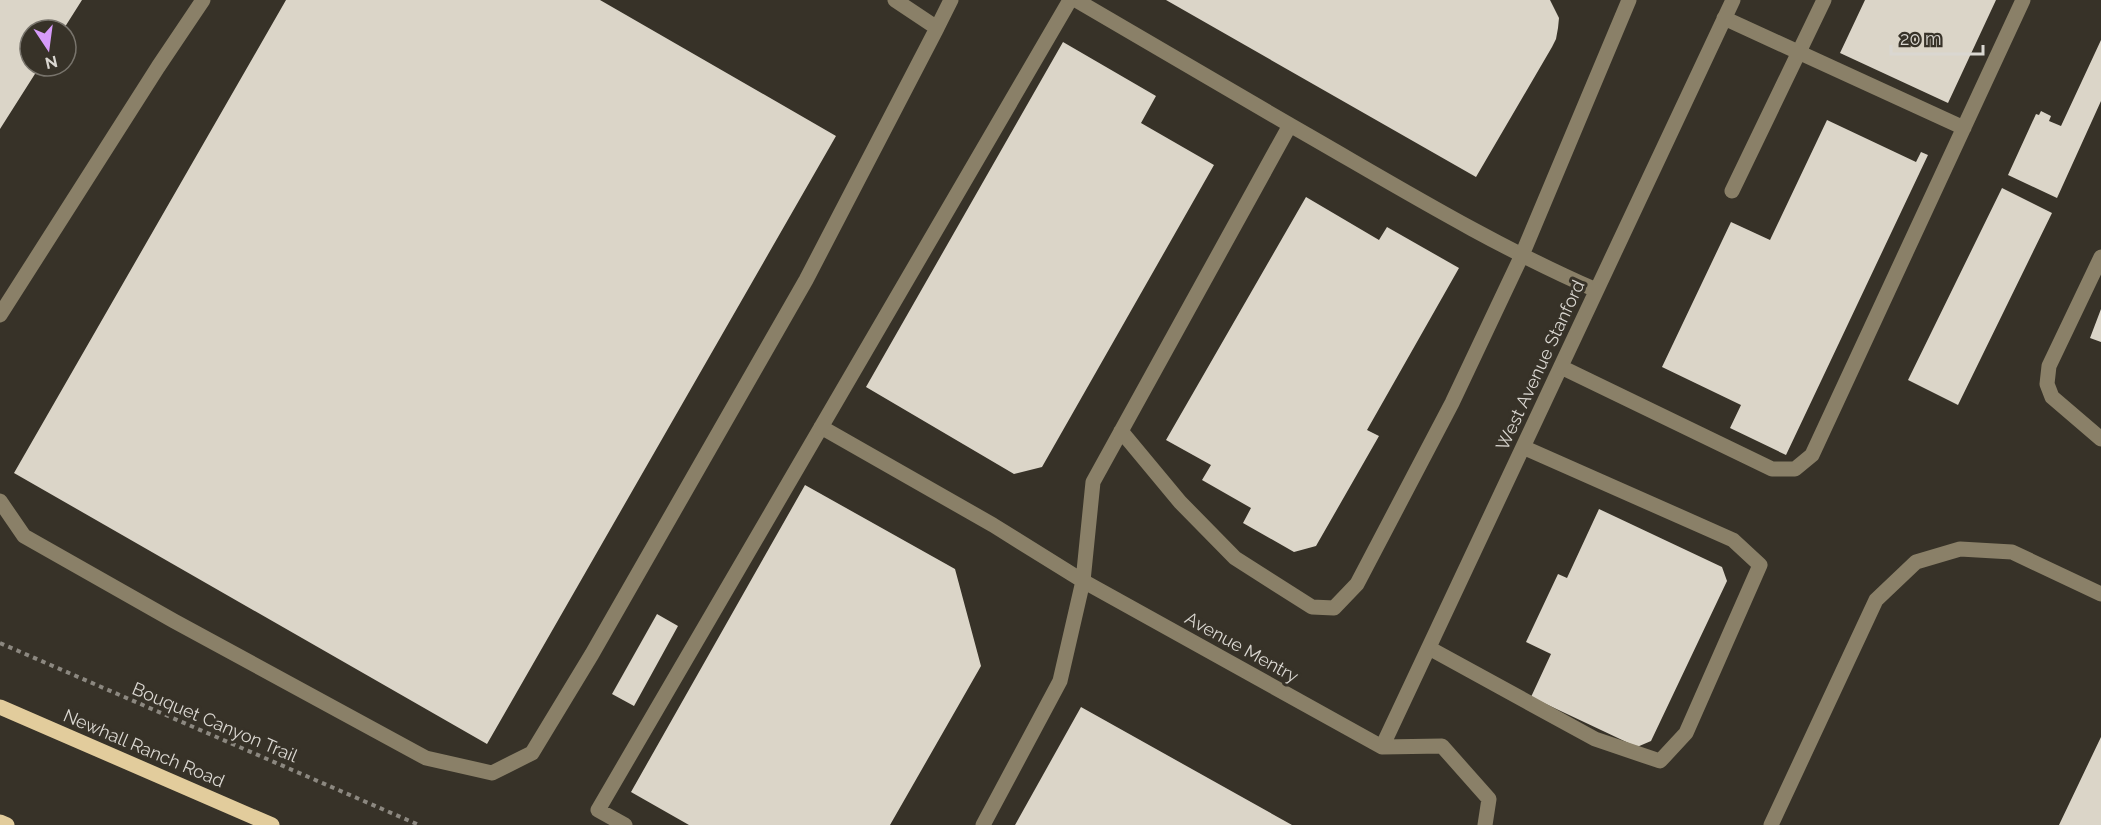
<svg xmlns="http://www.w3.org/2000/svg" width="2101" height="825" font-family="Raleway,sans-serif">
  <rect width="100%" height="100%" fill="#373228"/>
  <path fill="#dbd5c8" d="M0,0h82l-19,30h-33v36h10l-40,63z
    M286,0h314l236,136 -349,608 -473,-271z
    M1166,0h384l9,18 -1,10 -2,11 -4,8 -76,130z
    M1865,0h131l-48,103 -108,-50z
    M2101,40v61l-44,97 -49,-23 28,-61 3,1 2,-4 10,5 -2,5 12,5z
    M1063,42l93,54 -15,27 73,42 -172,302 -28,7 -148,-87z
    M1827,120l89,42 5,-10 7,3 -142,300 -56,-27 11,-23 -79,-38 69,-145 39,18z
    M2002,188l50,25 -94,192 -50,-25z
    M1306,197l73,43 8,-13 72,41 -92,162 12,6 -63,110 -22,6 -51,-29 8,-15 -49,-28 9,-15 -45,-25z
    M2101,309v33l-11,-4z
    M805,485l150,84 26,97 -91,159h-201l-58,-33z
    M1599,509l123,58 5,14 -76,160 -14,6 -106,-50 20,-43 -25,-12 32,-68 9,4z
    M657,614l21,12 -44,80 -22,-12z
    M1081,707l211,118h-277z
    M2101,737v88h-42z"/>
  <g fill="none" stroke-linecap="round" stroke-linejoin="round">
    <path stroke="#8c8880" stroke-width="4" stroke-dasharray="4.5 4.5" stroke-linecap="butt" d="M0,643l419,182"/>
    <path stroke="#8a8068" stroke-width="15" d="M1076,0l214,125
      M1724,18l240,110
      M937,28l14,-28
      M1732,191l92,-191
      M2101,257l-52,109 -2,18 5,13 49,42
      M0,315l158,-248 45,-67
      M1561,367l211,102h23l17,-14 211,-455
      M821,427l172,98 90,56 299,166
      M1121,431l59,71 55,56 77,49 22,1 23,-24 95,-181 70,-148 107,-255
      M0,501l24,35 150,85 252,137 66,15 40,-20 60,-99 214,-374 131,-252 -42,-28
      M1429,648l166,91 65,22 26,-28 74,-168 -27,-25 -210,-93
      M1382,747l351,-747
      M1382,747l60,-1 47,53 -4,26
      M625,825l-27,-15 472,-810
      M983,825l77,-144 23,-100 10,-99 197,-357c100,57 200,119 306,165
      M1771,825l105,-225 40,-38 44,-13 52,3 89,42"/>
    <path stroke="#e2cc9c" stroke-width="15" d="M0,707l272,118
      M0,822l7,3"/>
  </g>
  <g text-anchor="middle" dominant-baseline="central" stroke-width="6" stroke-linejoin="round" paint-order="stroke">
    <g font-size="18" fill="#dad7d1" stroke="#373228">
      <text transform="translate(1540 365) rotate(-65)">West Avenue Stanford</text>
      <text transform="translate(1242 647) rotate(29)">Avenue Mentry</text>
      <text transform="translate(215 722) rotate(23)">Bouquet Canyon Trail</text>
      <text transform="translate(144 748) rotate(23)">Newhall Ranch Road</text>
    </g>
  </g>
  <g transform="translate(48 48) rotate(167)"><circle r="28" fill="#373228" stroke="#78746c" stroke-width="1.5"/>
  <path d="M0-4.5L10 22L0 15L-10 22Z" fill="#d69bfa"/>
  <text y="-9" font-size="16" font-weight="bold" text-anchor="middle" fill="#dad7d1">N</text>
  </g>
  <path d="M1891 45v9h92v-9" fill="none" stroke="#dad7d1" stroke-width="3"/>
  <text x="1900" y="45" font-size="18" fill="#dad7d1" stroke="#373228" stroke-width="4.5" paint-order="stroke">20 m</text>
</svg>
